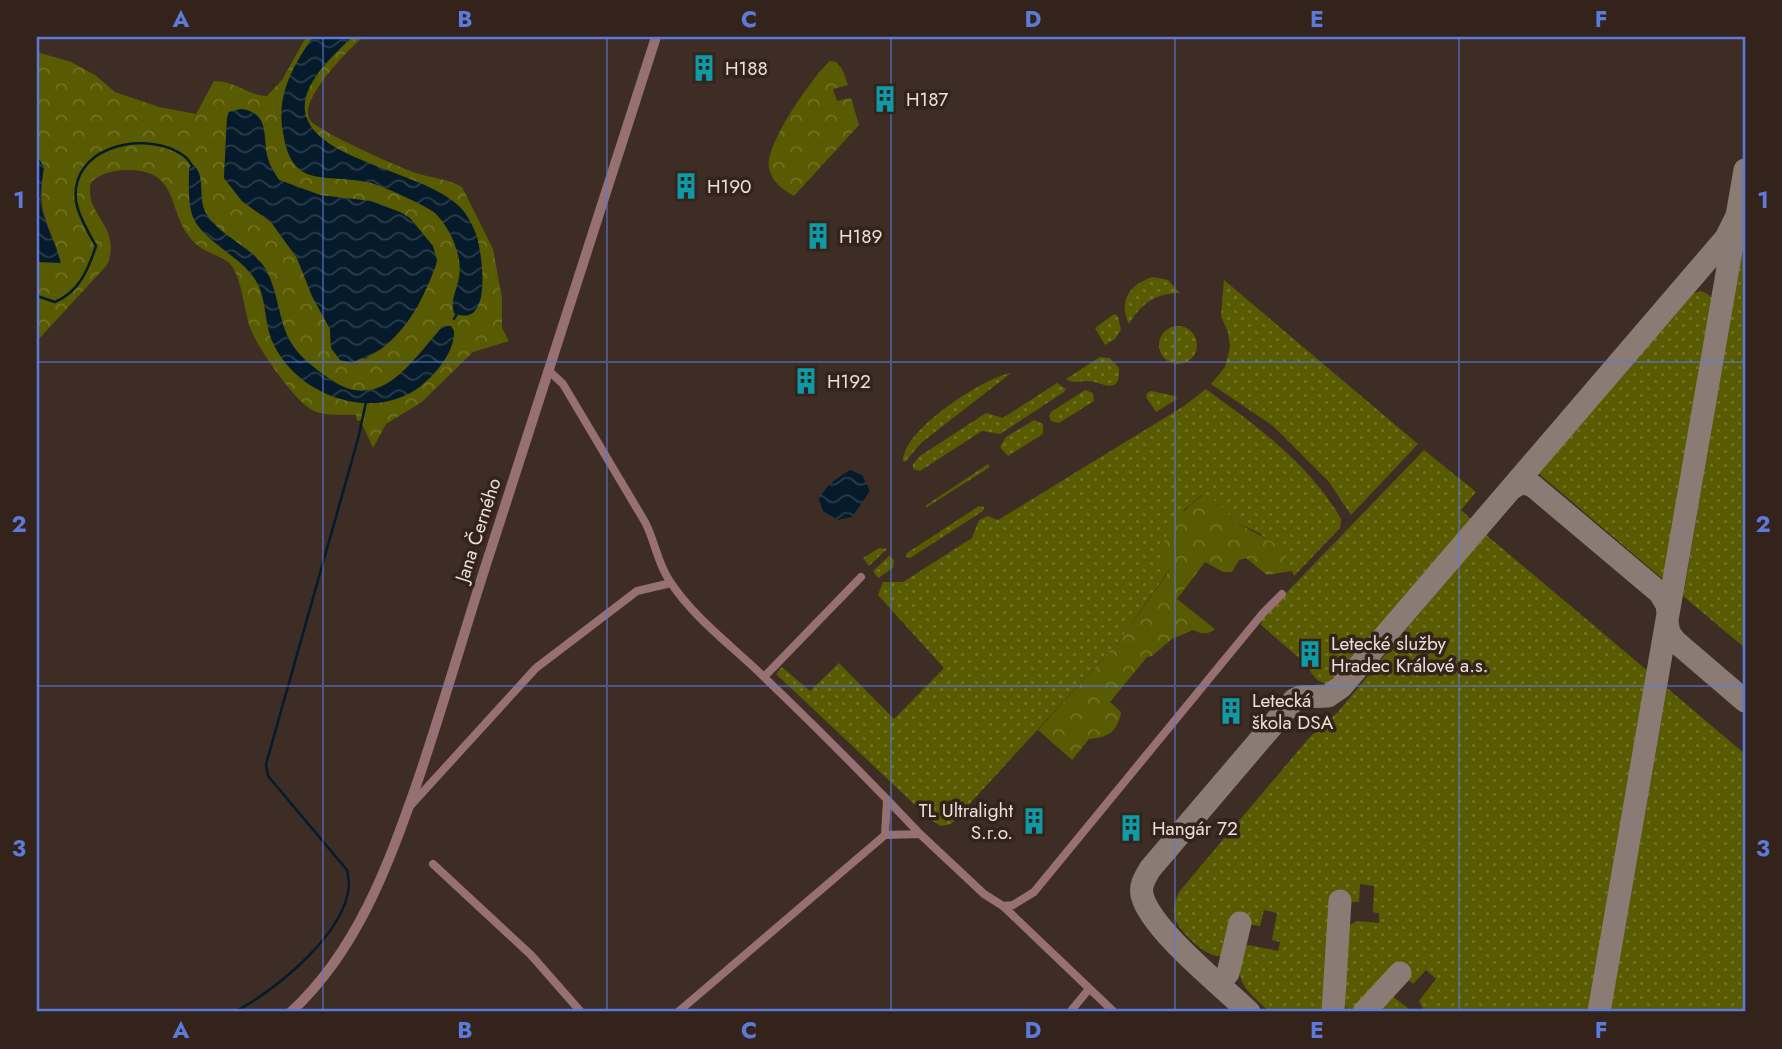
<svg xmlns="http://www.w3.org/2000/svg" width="1782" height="1049" font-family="Jost,sans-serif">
  <defs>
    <pattern id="grass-dots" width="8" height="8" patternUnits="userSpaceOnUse" patternTransform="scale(1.75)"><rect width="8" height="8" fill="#585b01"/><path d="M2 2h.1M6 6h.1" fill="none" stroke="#707225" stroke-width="1.8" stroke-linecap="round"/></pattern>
    <pattern id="forest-crowns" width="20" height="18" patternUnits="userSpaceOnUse" patternTransform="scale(1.75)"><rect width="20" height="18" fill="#585b01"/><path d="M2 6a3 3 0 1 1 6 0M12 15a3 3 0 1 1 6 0" fill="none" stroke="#707225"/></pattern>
    <pattern id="water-waves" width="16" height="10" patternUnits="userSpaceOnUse" patternTransform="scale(1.75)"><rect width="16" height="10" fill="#051b2b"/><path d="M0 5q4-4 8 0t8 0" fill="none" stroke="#2a3c49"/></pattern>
  </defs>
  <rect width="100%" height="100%" fill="#3e2d24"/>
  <path fill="url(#grass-dots)" d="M1745,235v413l-62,-52z
    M1153,277l15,3 12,13c-25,0 -39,11 -51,31 -11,-22 0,-40 24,-47z
    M1224,280l194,164 -67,71 -22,-33 -56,-56 -62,-42 14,-17 5,-20 -2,-15 -7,-16z
    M1700,291l6,2 7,6 -49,281 -126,-107 151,-178z
    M1114,314l4,2 3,14 -6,9 -10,6 -10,-17z
    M1159 345a19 19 0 1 1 38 0a19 19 0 1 1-38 0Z
    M1100,357l10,1 9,10c2,31 -19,12 -32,13 -10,0 -12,3 -21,-2z
    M1011,373l-90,70 -16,19 -2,-1c0,-31 80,-83 108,-88z
    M1057,383l9,6 -2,3 -64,42 -18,-3 -62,40 -7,-2v-5l7,-8 66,-43 17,5z
    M1206,389c49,36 98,71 131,123l4,7 -1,9 -46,48 -11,-23 -24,-20 -20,-9 -25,-24 -12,-5 -18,15 -15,60 -49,70 -169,184 -10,2 -10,-6 -155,-146 6,-7 28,24 29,-28 55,56 50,-51 -66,-73 5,-13h20l69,-44 7,-18 9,-4 10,4 186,-114z
    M1085,390l8,3 1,8 -35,22 -8,-2 -2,-5 2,-4z
    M1151,391l24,5 2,3 -21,13 -10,-15 1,-4z
    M1034,420l9,4v10l-35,22 -8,-9 6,-10z
    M1424,450l52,42 -15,18 10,9 -135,161 -7,5c-18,-4 -18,-17 -29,-29l-1,2 -38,-33 2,-8z
    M988,464l2,3 -63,40 -2,-1z
    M979,506l5,1 -1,4 -73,47 -4,-1 1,-4z
    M1485,534l163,137 -59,341h-169l3,-3 -4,-8 17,-22 -10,-9 -13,14 -17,-15 -38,41 -10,1 -7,-12 5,-72 11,-6 22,2v-10l-6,-1 1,-26 -14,-2 -1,18 -25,-1 -7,111h-57c-25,-23 -37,-30 -27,-65l6,-2 29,6 2,-9 -8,-2 5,-27 -13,-3 -4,16 -27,-4c-2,9 -2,25 -9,32 -11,11 -45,-23 -49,-35 -3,-9 0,-19 4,-27l130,-154 29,-26z
    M879,548l8,1 -18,17 -6,-8z
    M890,555l4,6 -1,7 -15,10 -5,-7z
    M1667,688l78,66v258h-135z
    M1391,995l22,17h-38z"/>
  <path fill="url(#forest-crowns)" fill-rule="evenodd" d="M306,37h57c-13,11 -66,64 -53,83 9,12 89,47 106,53 15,5 33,6 46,14l31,62 9,49v30l7,13 -36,11 -51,50 -36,22 -13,24 -11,-24v-4l-5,1 -1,-6c-14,-1 -35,2 -47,-7 -17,-11 -53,-62 -59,-81 -6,-17 -8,-48 -19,-62 -9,-11 -26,-10 -39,-25 -25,-28 -12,-69 -62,-70 -15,0 -27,2 -39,12 -8,34 32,43 16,83l-70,76v-79h6l14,-13c-14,-36 -19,-43 -13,-82l-7,-11v-104l34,10 24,13 20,17 44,15 37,7 18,-33c20,-1 35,15 53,15l15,-16zM241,109c30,4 20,28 27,50 2,8 7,14 11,21l41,15 94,28 22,42 -19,43 -51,51 -35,-11 -1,-19 -18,-33 -15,-38 -26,-36 -29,-21 -18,-23 3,-60 2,-6z
    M830,61l6,1 6,7 6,16 -15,4 4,12 14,-3 8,27 -65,71c-11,-6 -22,-14 -25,-28 -5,-22 43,-91 61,-107z
    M1203,495l11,5 25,24 35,19 9,10 9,18 -25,4 -21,-17 -7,2 -7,12h-9l-18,-10 -28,37 38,30c-7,6 -13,5 -22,1l-21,9 -20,17 -5,1 -37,45 11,10c-3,20 -14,26 -32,27l-17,21 -34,-30 82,-90 49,-69 -9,-14c5,-29 20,-44 43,-62z"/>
  <path fill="url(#water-waves)" d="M313,37h39c-19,19 -59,53 -44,84 19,41 117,52 151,85 8,8 13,18 17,28 6,17 18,97 -22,79 -4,-13 3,-23 5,-36 4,-20 -9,-50 -24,-64 -8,-7 -56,-29 -68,-31 -48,-9 -77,8 -85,-56 -4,-34 12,-62 31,-89z
    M241,109c30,4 21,28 27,50 2,8 7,14 11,21l41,15 51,6 29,11 10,6 23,28 4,14 -1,5c-12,32 -27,63 -55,84 -10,7 -19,8 -29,14l-12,-3 -9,-12 -1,-19 -18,-33 -15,-38 -26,-36 -29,-21 -18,-23 3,-60 2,-6z
    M37,156l7,11c-2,14 -6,31 -2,44 5,18 14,34 19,52l-24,-1z
    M192,164c15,10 5,34 14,49 14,24 44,32 59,55 13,22 13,49 24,71 8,16 24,28 38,38 53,40 85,-17 116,-51h8l3,5c1,20 -17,42 -32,54 -48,39 -125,11 -149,-42 -9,-19 -6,-44 -17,-62 -15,-26 -59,-42 -65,-70 -3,-14 -2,-29 -2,-43z
    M850,470l12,5 8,16 -18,26 -14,3 -15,-9 -4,-12c8,-15 17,-20 31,-29z"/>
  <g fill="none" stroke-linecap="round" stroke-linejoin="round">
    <path stroke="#051b2b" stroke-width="2.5" d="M37,296l18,6c24,-10 33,-32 41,-56 -7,-12 -18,-31 -20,-45 -6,-53 62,-69 100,-50 7,4 11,6 15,13
      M454,319l4,-7
      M234,1012c40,-20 111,-78 115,-126 0,-5 -1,-11 -2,-16l-79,-94 -2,-12 92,-325 8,-37"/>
    <path stroke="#8a7c74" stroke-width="23" d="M1511,489l11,-7 11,4 127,107 7,12 1,8
      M1667,622l2,11 6,8 70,60
      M1219,984l9,-11 12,-50
      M1249,1012c-27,-26 -99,-83 -107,-117 -2,-10 3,-17 8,-26l144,-169 6,-3 28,-1 13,-9 385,-449 12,-24
      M1333,1012l7,-111
      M1364,1012l36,-39
      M1599,1012l146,-842"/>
    <path stroke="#967072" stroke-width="8" d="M548,370l15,14 82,138c10,19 12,40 24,58 25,39 65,67 97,99 52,50 104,102 154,155
      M764,677l97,-100
      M411,805l125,-137 101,-77 34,-8
      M885,835l2,-35
      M433,864l98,91 50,57
      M1003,906l10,-1 21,-13 229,-279 19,-19
      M678,1012l207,-177 35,-1 64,60 19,12 111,106
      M1070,1012l19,-23"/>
    <path stroke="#967072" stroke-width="10" d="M291,1012c66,-61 97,-146 126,-229 27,-79 49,-158 75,-237 54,-170 110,-339 164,-509"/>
  </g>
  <path fill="none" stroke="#5b7ad9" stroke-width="2" stroke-opacity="0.55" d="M323,37v975M607,37v975M891,37v975M1175,37v975M1459,37v975M37,362h1708M37,686h1708"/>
  <defs>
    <symbol id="building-bare" viewBox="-9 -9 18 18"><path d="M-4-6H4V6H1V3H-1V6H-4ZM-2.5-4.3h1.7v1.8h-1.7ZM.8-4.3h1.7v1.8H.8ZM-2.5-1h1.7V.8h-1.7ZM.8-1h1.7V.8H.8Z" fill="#0f9aa8" stroke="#33231b" stroke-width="2.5" paint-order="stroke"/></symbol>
  </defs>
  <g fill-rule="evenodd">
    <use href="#building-bare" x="685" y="49" width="38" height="38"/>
    <use href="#building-bare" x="866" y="80" width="38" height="38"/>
    <use href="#building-bare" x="667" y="167" width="38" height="38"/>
    <use href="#building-bare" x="799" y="217" width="38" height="38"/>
    <use href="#building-bare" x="787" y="362" width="38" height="38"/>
    <use href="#building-bare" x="1291" y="635" width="38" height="38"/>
    <use href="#building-bare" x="1212" y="692" width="38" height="38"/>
    <use href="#building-bare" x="1015" y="802" width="38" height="38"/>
    <use href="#building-bare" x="1112" y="809" width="38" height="38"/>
  </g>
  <g text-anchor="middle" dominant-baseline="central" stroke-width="7" stroke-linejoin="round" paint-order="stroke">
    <g font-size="19" fill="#ebe0da" stroke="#33231b" text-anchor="start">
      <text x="725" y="68">H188</text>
      <text x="906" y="99">H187</text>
      <text x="707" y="186">H190</text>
      <text x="839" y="236">H189</text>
      <text x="827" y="381">H192</text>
      <text x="1331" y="643">Letecké služby<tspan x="1331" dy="22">Hradec Králové a.s.</tspan></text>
      <text x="1252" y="700">Letecká<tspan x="1252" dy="22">škola DSA</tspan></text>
      <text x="1013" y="810" text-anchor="end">TL Ultralight<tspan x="1013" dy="22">S.r.o.</tspan></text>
      <text x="1152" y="828">Hangár 72</text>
    </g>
    <g font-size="19" fill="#ebe0da" stroke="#33231b">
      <text transform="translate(478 530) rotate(-72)">Jana Černého</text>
    </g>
  </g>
  <rect width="1782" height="1049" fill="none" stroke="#33231b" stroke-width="77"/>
  <rect x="38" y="38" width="1706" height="972" fill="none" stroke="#5b7ad9" stroke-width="2.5"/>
  <g font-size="23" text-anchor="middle" font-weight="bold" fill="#5b7ad9">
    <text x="181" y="27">A</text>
    <text x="465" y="27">B</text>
    <text x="749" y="27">C</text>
    <text x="1033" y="27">D</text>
    <text x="1317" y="27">E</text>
    <text x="1601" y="27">F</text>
    <text x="19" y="208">1</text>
    <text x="1763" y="208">1</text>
    <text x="19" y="532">2</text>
    <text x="1763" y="532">2</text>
    <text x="19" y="856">3</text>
    <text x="1763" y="856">3</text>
    <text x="181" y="1038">A</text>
    <text x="465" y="1038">B</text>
    <text x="749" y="1038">C</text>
    <text x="1033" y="1038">D</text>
    <text x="1317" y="1038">E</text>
    <text x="1601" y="1038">F</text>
  </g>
</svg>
